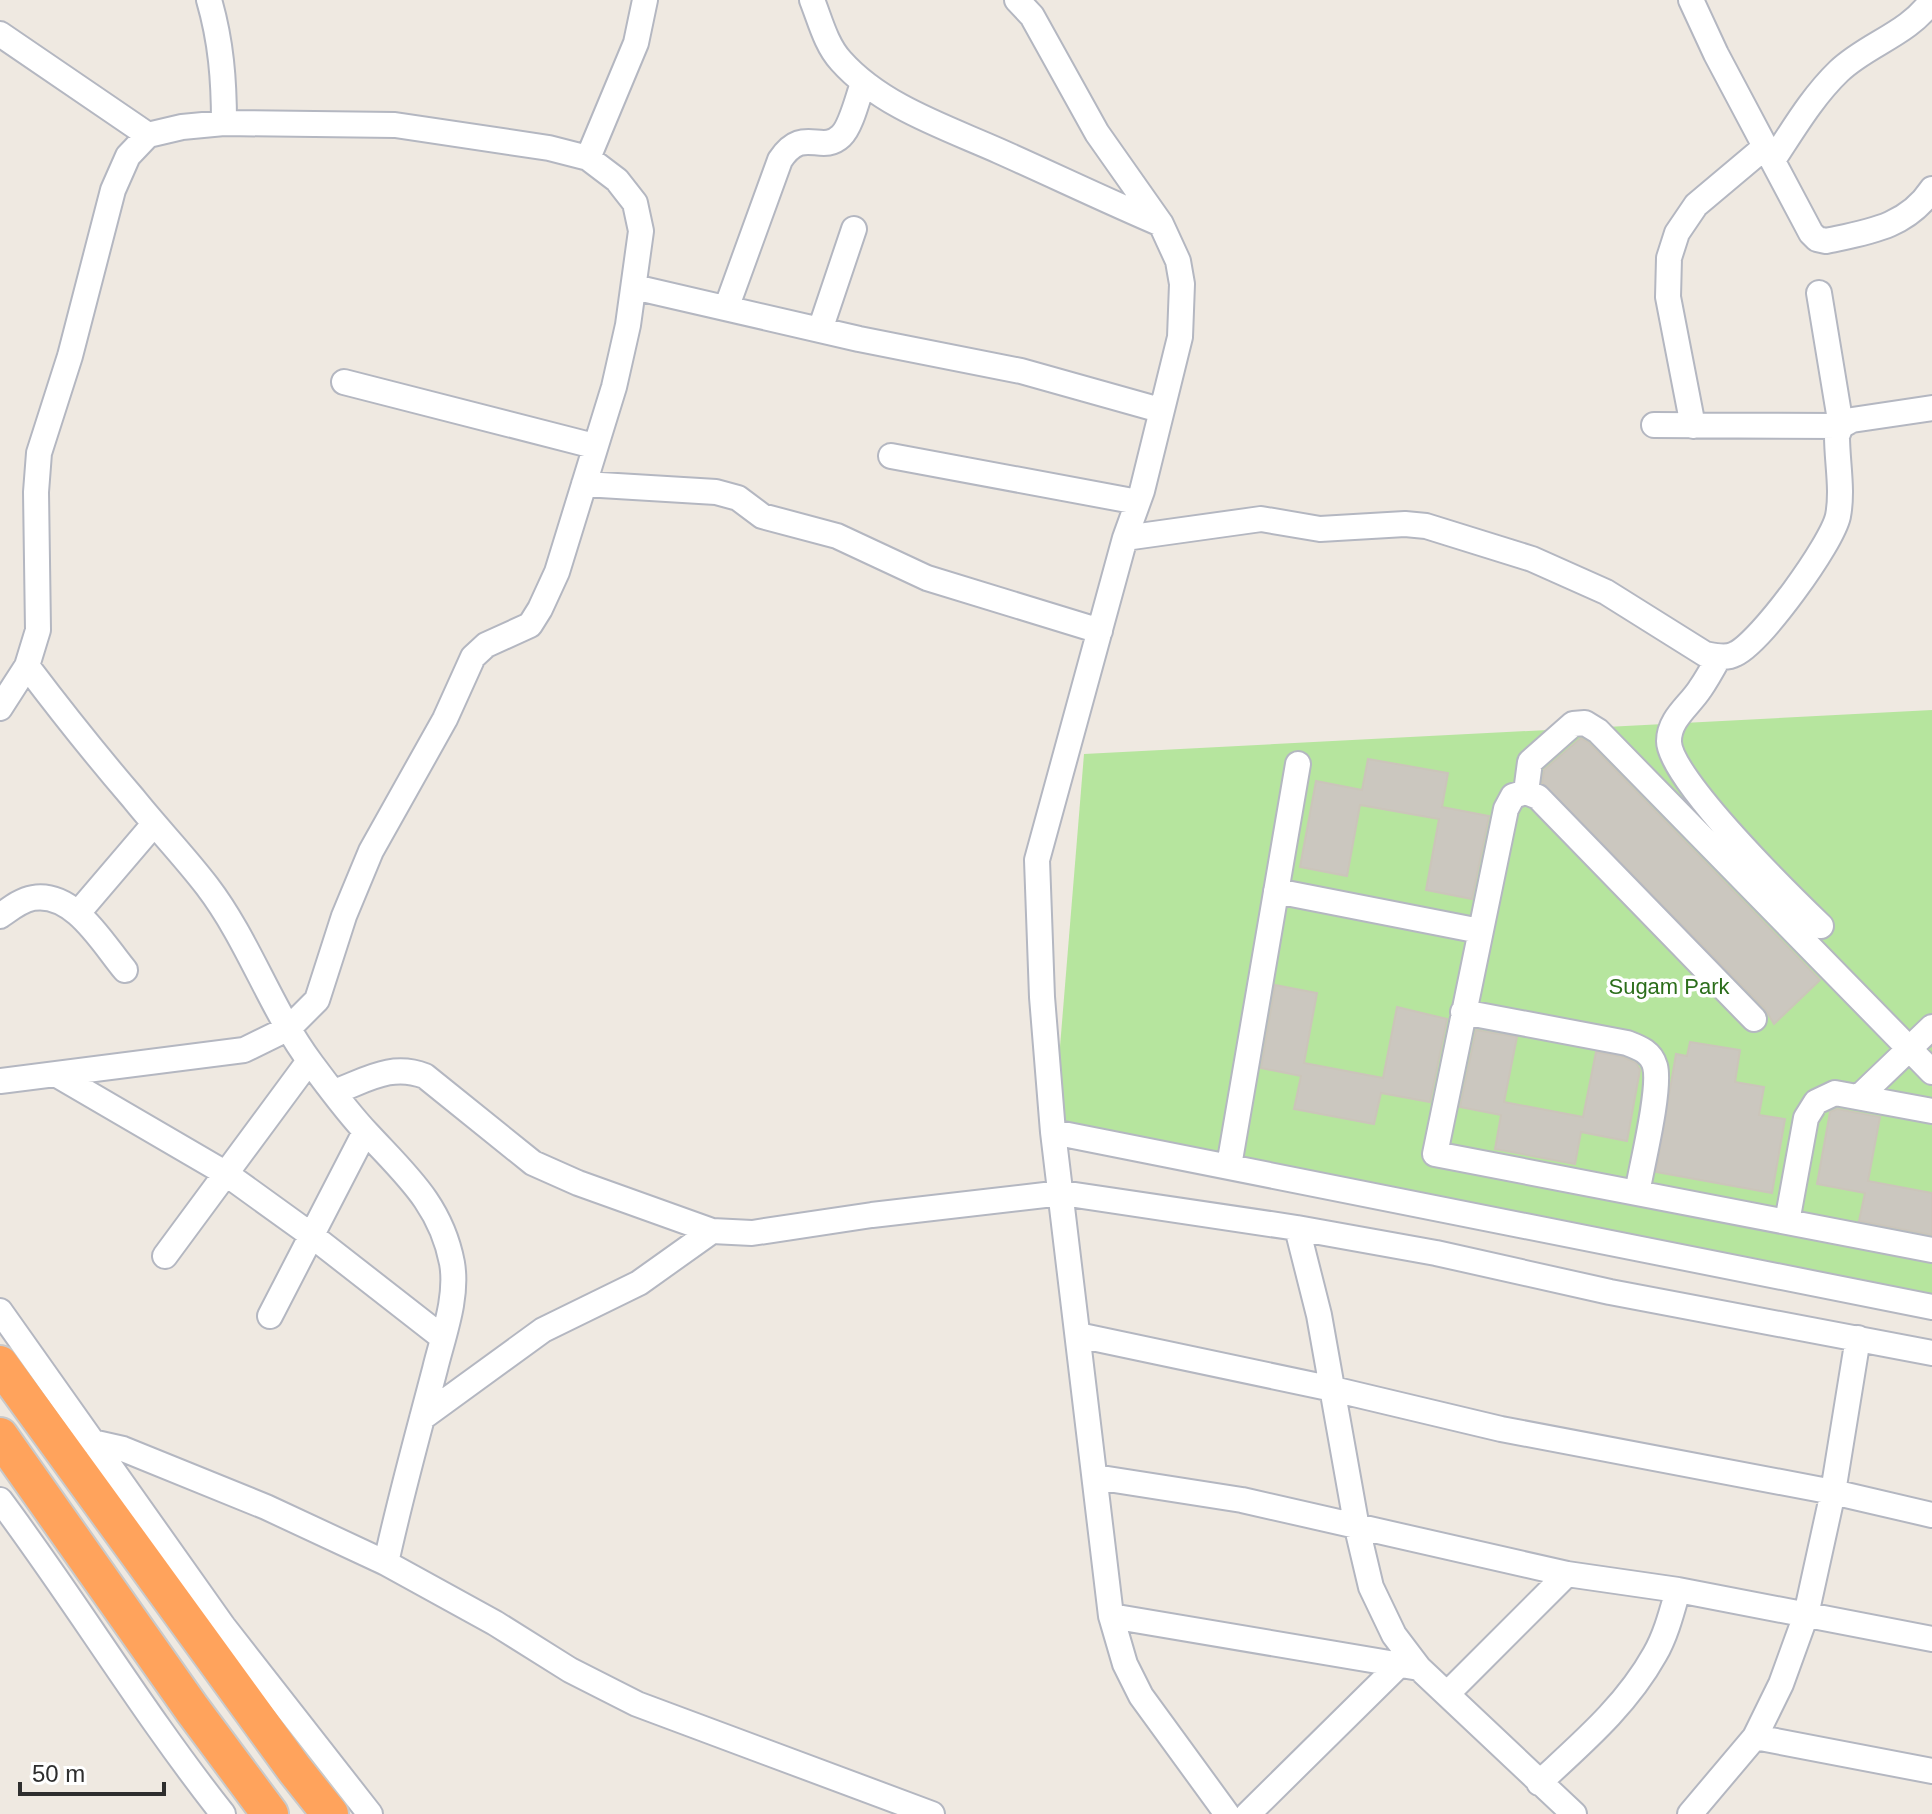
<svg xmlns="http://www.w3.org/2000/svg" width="1932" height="1814" font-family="Arial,sans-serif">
  <rect width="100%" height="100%" fill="#efe9e1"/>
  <path fill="#b6e59e" d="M1932,710v597l-879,-175 31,-378z"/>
  <path fill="#cbc7bf" stroke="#cbc5ba" stroke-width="2" d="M1581,738l8,5 231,237 -46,44 -9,-15 -223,-226 2,-13z
    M1368,759l80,14 -6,34 47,9 -17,83 -46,-9 13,-71 -79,-14 -13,71 -47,-9 16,-86 46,9z
    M1275,985l42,8 -13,70 79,15 14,-71 50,12 -17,83 -49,-9 -7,31 -80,-15 7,-33 -40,-8z
    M1476,1030l41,7 -13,65 79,15 13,-65 27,5 13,6 4,7 -13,71 -46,-9 -6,32 -80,-15 6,-34 -41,-8z
    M1690,1042l50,8 -5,32 29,5 -5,28 26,4 -13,74 -116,-21 20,-118 11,2z
    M1837,1109l43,8 -12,64 64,12v42l-73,-14 6,-28 -48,-9 13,-72z"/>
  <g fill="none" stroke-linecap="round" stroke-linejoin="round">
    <defs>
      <path id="minor" d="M209,0c12,41 15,80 15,123
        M812,0c8,20 14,45 29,61 40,45 104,66 158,90 54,24 108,50 162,73
        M1017,0l15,16 65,117 64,91 17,37 4,23 -2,53 -38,154 -17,47 -88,322 5,137 11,135 58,484 14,48 16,32 86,118
        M1691,0l25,54 95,179 6,6 9,2c42,-9 81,-14 106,-52
        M0,34l148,101
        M1773,160c20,-30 39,-63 66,-89 28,-27 70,-37 93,-71
        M634,287l225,52 162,32 139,39
        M727,306l53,-146c23,-35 41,-5 61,-24 10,-9 17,-39 22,-53
        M820,330l34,-101
        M344,382l250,64
        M1654,425l187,1 -22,-133
        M1693,426l-25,-129 1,-39 8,-25 19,-28 69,-58
        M891,456l247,46
        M584,484l132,8 22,6 24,18 75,20 90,42 173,53
        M1125,538l136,-19 59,10 85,-5 21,2 106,33 74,33 99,62c10,2 21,5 30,0 26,-12 97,-110 103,-138 5,-26 -1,-54 -1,-80l4,-10 11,-6 80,-12
        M1719,657c-6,11 -12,22 -19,32 -11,17 -31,30 -31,52 -1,36 123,157 152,185
        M27,666c34,45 69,89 106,132 24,30 51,58 74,88 42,55 63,122 104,177 18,24 36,49 57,71 38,41 73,71 84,129 6,35 -9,73 -17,106 -17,65 -35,129 -49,194
        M0,708l27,-42 11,-36 -2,-138 3,-39 31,-97 43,-166 15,-34 20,-21 34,-8 42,-4 171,2 154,23 39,10 48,-115 9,-43
        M1526,792l4,-30 43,-38 12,-1 13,8 334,341
        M1276,891l204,40
        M78,913l76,-89
        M0,916c10,-7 21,-16 33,-18 41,-7 70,46 92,72
        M1463,1012l164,31c13,5 24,9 28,23 6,23 -13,99 -18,127
        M1754,1019l-216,-222 -12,-5 -13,4 -7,13 -71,345 497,96
        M57,1075l168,98 86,62 132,103
        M0,1081l244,-31 45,-22 28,-28 27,-84 27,-65 74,-132 28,-62 13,-12 44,-20 10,-16 17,-37 57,-185 14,-62 13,-94 -6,-28 -18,-23 -29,-22
        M334,1092c33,-12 57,-29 91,-16l108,87 45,20 134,48 40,2 120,-18 190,-22 235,35 139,25 174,39 322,61
        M1860,1096l72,-69
        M1053,1132l879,175
        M1229,1166l69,-402
        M1787,1222l19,-104 10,-16 19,-9 97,18
        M1297,1228l22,87 38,213 14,59 23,48 25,33 155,146
        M165,1256l144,-195
        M0,1311l223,315 147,188
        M270,1316l95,-184
        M1078,1335l255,54 168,40 332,63 99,23
        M422,1418l121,-88 96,-47 73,-52
        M92,1442l31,7 143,58 120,56 109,60 75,47 67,34 295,110
        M1095,1477l147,23 325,74 111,16 254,49
        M0,1500c77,103 143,213 223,314
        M1111,1616l308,52
        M1447,1694l120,-120
        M1755,1737l177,34
        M1539,1783c43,-40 87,-77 116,-129 11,-19 17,-43 23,-64
        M1248,1814l151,-149
        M1690,1814l65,-77 26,-53 25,-69 27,-123 25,-154"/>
      <path id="highway" d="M0,1364l295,406 35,44
        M0,1436l192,273 78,105"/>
    </defs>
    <use href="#minor" stroke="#b4b7c1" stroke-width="28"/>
    <use href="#highway" stroke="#c9c9c9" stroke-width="40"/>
    <use href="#minor" stroke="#fff" stroke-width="24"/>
    <use href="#highway" stroke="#ffa35c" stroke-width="36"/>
  </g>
  <g text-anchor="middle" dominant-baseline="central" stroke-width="7" stroke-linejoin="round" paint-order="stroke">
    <g font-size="22" fill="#2c6e1b" stroke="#fff">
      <text x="1669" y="986">Sugam Park</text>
    </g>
  </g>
  <path d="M20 1782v12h144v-12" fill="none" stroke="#2e2e2e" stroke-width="4"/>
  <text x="32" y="1782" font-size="24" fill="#2e2e2e" stroke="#ffffff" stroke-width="6" paint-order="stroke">50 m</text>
</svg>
